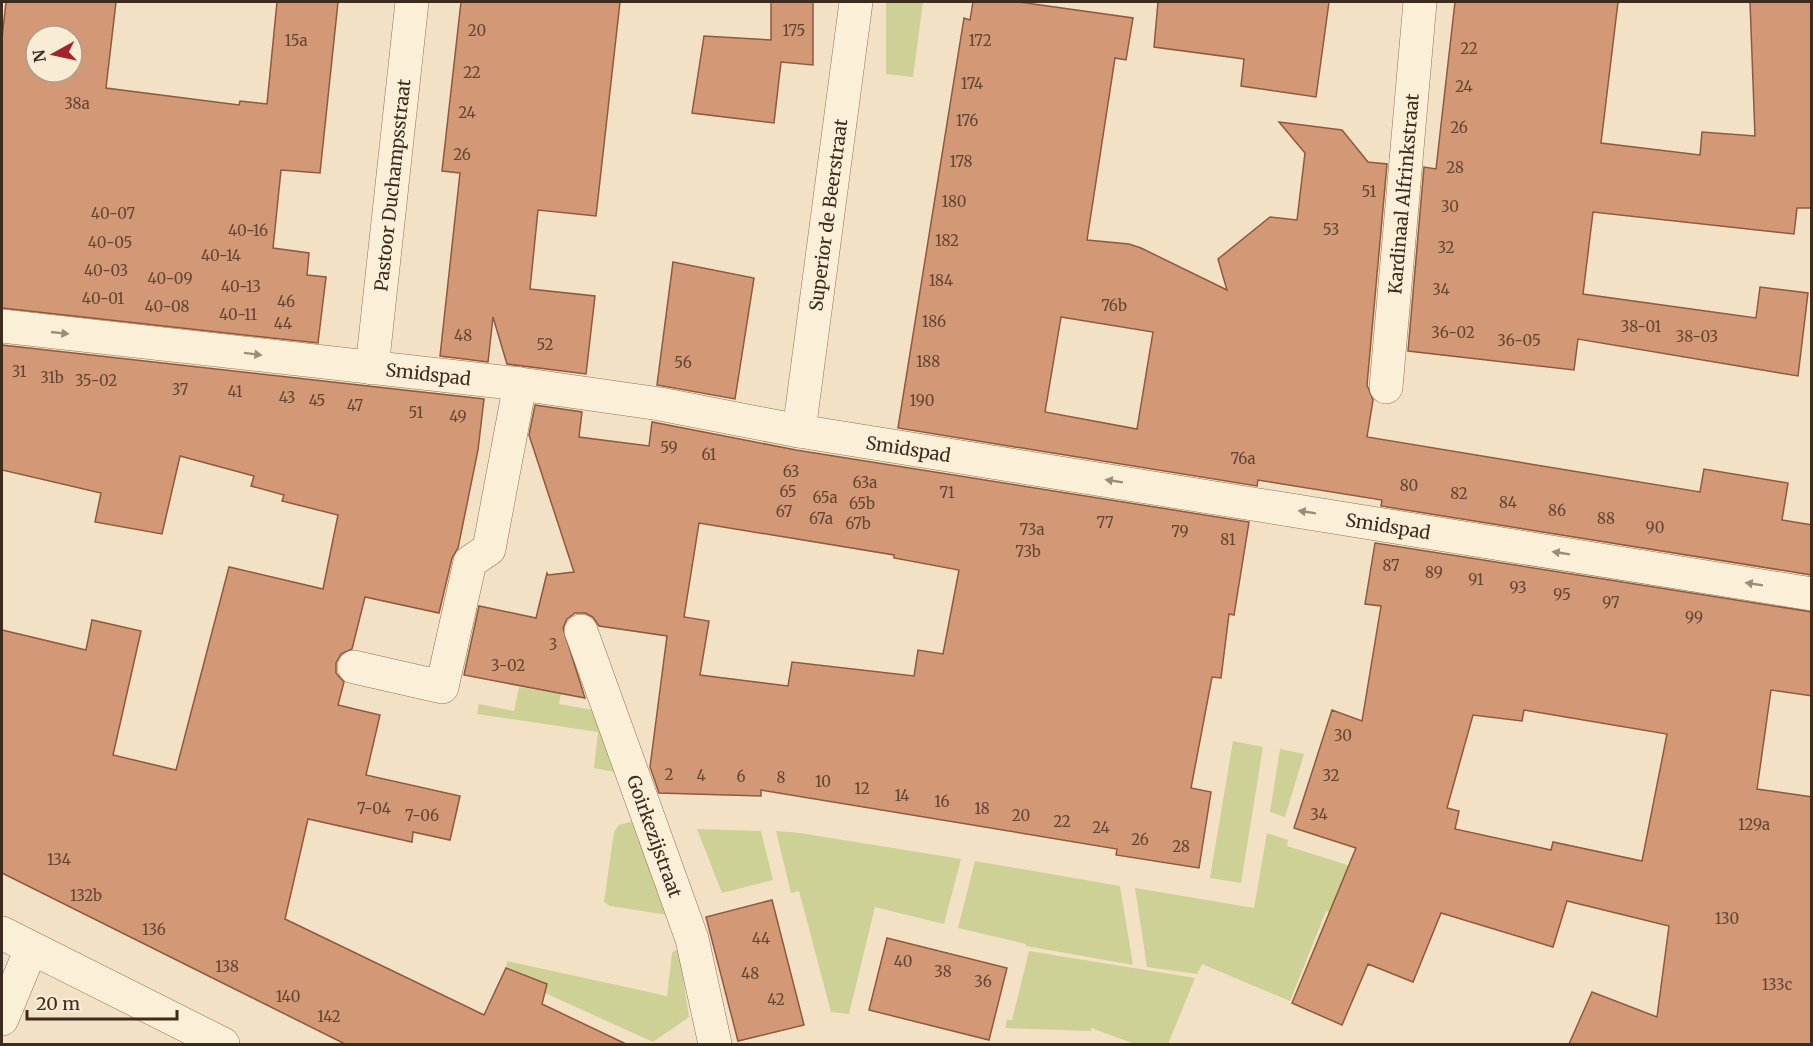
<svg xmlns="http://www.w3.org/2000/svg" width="1813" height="1046" font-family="Merriweather,serif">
  <rect width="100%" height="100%" fill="#f2e1c4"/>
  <path fill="#ced196" d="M886,2h37l-10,75 -27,-3z
    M519,687l42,7 -2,10 39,7 17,61 -21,-4 4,-36 -121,-18 2,-10 35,7z
    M1233,741l30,6 -22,136 -31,-5z
    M1280,749l24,5 -19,63 -15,-5z
    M633,821l35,94 -58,-9 -6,-4 10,-70 5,-7z
    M697,829l64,2 12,49 -51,13z
    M776,831l24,2 161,26 -17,65 -69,-17 -26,107 -18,-2 -32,-121 -8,2z
    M1267,833l21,7 -1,6 89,28 -16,51 -34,-14 -36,90 -88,-37 -5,10 -50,-7 -12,-79 119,20z
    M975,861l145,25 13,79 -107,-19v-2l-68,-16z
    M675,950l4,2 10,65 -36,25 -108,-49 -39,-25 1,-7 160,35 5,-43z
    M1029,951l166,27 -27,66h-33l-44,-16v3l-86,-3 2,-8h5z"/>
  <path fill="#d39876" stroke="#90583c" stroke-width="1.5" fill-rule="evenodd" d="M6,2h110l-10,86 133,17 1,-4 27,3 10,-102h61l-18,171 -39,-3 -8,78 36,5 -2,22 19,2 -8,66 -316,-35v-270zM36,36h36v36h-36z
    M461,2h159l-24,214 -58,-6 -8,79 65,7 -9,78 -79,-10 -14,-47 -5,45 -48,-6 20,-183 -18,-2z
    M771,2h42v63l-32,-3 -7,61 -82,-10 12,-77 67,4z
    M973,2h46l114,16 -7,42 -11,-2 -28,182 42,4 12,4 86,42 -9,-31 52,-42 27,3 8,-67 -26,-31 63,8 26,32 19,2 -20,221 6,15 -6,37 333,55 4,-23 84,14 -6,37 30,5v50l-431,-69 1,-6 -124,-20 -1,6 -359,-58 66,-410 6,2zM1061,317l92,15 -16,97 -92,-17z
    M1158,2h171l-13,95 -75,-11 3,-27 -90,-12z
    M1455,2h163l-17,141 99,12 2,-23 53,4 -5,-134h62v206h-15l-3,26 -201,-22 -10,82 173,24 4,-31 48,6 -10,83 -220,-37 -4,31 -166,-19 16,-184 12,2z
    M673,262l81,16 -19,121 -78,-14z
    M2,345l482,54 -6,51 -20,98 -6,10 -13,55 -74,-16 -13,52 -11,5 -5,9v10l8,9 -6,23 42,10 -14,60 94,21 -10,44 -37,-8 -1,10 -104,-23 -23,100 199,96 22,-47 41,16 -5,20 84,40h-281l-343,-171v-243l84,20 6,-30 49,11 -28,124 63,15 53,-203 94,22 15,-74 -56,-14 2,-6 -33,-9 3,-10 -74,-20 -18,78 -67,-12 6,-29 -99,-23z
    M535,405l47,7 -3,25 70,9 3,-24 144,28 453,72 -15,93 -5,-1 -8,64 -9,-1 -21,111 20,4 -12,76 -83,-13 1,-6 -356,-59v6l-102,-3 -9,-26 17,-131 -68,-10 -6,-9 -8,-4h-10l-8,6 -4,9 22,70 -121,-23 15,-69 57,12 11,-45 1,2 26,-3 -45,-137zM699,523l195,32v3l65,12 -16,84 -25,-4 -4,26 -122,-14 -4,24 -88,-11 9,-54 -25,-4z
    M1375,543l437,69v84l-41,-6 -14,99 55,8v247h-243l23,-52 65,25 12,-91 -102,-25 -14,46 -112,-34 -28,69 -45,-18 -26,61 -50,-22 64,-155 -62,-20 38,-118 30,11 19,-115 -16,-2zM1524,710l143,24 -25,127 -89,-19 -2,8 -96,-21 4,-18 -12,-3 26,-93 49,6z
    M772,900l32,125 -66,16 -32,-124z
    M887,938l120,30 -18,72 -120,-30z"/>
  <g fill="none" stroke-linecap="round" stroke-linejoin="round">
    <defs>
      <g id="minor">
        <path id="s1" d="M2,326l518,58 140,20 139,27 1013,163"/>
        <path id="s2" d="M372,368l40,-366"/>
        <path id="s3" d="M1386,387l34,-385"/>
        <path id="s4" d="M799,431l57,-429"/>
        <path id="s5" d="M581,631l111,308 23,105"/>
        <path d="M354,667l88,20 28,-125 19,-13 31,-165"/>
        <path d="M2,933l221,111"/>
        <path d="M2,1019l29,-70"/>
      </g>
    </defs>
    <use href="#minor" stroke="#8f7258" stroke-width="34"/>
    <use href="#minor" stroke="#fcefd8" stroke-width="33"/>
  </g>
  <defs><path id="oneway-solid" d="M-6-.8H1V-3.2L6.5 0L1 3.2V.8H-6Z" transform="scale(1.5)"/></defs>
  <g fill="#9c8d7b">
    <use href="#oneway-solid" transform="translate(60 333) rotate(6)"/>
    <use href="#oneway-solid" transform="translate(253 354) rotate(7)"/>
    <use href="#oneway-solid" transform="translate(1114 481) rotate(-171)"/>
    <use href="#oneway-solid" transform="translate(1307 512) rotate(-171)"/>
    <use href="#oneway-solid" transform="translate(1561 553) rotate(-171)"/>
    <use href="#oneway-solid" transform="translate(1754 584) rotate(-171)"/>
  </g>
  <g text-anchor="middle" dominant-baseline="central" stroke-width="6" stroke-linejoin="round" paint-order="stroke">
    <g font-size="15" fill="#624634">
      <text x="477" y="30">20</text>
      <text x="794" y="30">175</text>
      <text x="296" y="40">15a</text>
      <text x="980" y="40">172</text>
      <text x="1469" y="48">22</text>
      <text x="472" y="72">22</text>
      <text x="972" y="83">174</text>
      <text x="1464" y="86">24</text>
      <text x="77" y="103">38a</text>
      <text x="467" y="112">24</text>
      <text x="967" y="120">176</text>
      <text x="1459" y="127">26</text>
      <text x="462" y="154">26</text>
      <text x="961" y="161">178</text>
      <text x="1455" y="167">28</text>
      <text x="1369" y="191">51</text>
      <text x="954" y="201">180</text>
      <text x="1450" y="206">30</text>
      <text x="113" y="213">40-07</text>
      <text x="1331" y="229">53</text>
      <text x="248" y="230">40-16</text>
      <text x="947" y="240">182</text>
      <text x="110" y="242">40-05</text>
      <text x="1446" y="247">32</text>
      <text x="221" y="255">40-14</text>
      <text x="106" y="270">40-03</text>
      <text x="170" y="278">40-09</text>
      <text x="941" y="280">184</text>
      <text x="241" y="286">40-13</text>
      <text x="1441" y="289">34</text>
      <text x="103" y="298">40-01</text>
      <text x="286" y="301">46</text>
      <text x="1114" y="305">76b</text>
      <text x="167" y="306">40-08</text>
      <text x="238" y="314">40-11</text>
      <text x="934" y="321">186</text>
      <text x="283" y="323">44</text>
      <text x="1641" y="326">38-01</text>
      <text x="1453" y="332">36-02</text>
      <text x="463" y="335">48</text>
      <text x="1697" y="336">38-03</text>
      <text x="1519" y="340">36-05</text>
      <text x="545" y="344">52</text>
      <text x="928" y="361">188</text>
      <text x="683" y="362">56</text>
      <text x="19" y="371">31</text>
      <text x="52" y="377">31b</text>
      <text x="96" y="380">35-02</text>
      <text x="180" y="389">37</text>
      <text x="235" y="391">41</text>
      <text x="287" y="397">43</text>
      <text x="317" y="400">45</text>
      <text x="922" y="400">190</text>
      <text x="355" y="405">47</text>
      <text x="416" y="412">51</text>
      <text x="458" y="416">49</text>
      <text x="669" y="447">59</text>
      <text x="709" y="454">61</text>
      <text x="1243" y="458">76a</text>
      <text x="791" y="471">63</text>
      <text x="865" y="482">63a</text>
      <text x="1409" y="485">80</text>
      <text x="788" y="491">65</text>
      <text x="947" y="492">71</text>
      <text x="1459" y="493">82</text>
      <text x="825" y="497">65a</text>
      <text x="1508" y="502">84</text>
      <text x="862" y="503">65b</text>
      <text x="1557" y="510">86</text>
      <text x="784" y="511">67</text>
      <text x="821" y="518">67a</text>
      <text x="1606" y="518">88</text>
      <text x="1105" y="522">77</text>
      <text x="858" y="523">67b</text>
      <text x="1655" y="527">90</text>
      <text x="1032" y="529">73a</text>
      <text x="1180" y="531">79</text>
      <text x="1228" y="539">81</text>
      <text x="1028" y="551">73b</text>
      <text x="1391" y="565">87</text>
      <text x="1434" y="572">89</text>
      <text x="1476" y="579">91</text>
      <text x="1518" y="587">93</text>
      <text x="1562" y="594">95</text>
      <text x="1611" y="602">97</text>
      <text x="1694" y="617">99</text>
      <text x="553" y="644">3</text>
      <text x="508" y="665">3-02</text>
      <text x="1343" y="735">30</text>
      <text x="669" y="774">2</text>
      <text x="701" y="775">4</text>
      <text x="1331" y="775">32</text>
      <text x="741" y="776">6</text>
      <text x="781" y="777">8</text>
      <text x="823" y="781">10</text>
      <text x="862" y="788">12</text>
      <text x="902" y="795">14</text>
      <text x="942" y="801">16</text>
      <text x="374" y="808">7-04</text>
      <text x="982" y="808">18</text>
      <text x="1319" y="814">34</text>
      <text x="422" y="815">7-06</text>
      <text x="1021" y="815">20</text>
      <text x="1062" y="821">22</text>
      <text x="1754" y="824">129a</text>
      <text x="1101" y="827">24</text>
      <text x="1140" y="839">26</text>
      <text x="1181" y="846">28</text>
      <text x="59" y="859">134</text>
      <text x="86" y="895">132b</text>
      <text x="1727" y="918">130</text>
      <text x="154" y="929">136</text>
      <text x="761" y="938">44</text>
      <text x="903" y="961">40</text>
      <text x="227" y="966">138</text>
      <text x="943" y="971">38</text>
      <text x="750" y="973">48</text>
      <text x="983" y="981">36</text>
      <text x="1777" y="984">133c</text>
      <text x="288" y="996">140</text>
      <text x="776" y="999">42</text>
      <text x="329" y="1016">142</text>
    </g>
    <g font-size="18" fill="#3d2b1e" stroke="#f9ecd4">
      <text stroke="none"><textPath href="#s2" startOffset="184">Pastoor Duchampsstraat</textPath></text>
      <text stroke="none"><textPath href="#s3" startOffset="194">Kardinaal Alfrinkstraat</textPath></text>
      <text stroke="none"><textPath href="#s4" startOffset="218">Superior de Beerstraat</textPath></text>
      <text stroke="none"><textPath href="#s1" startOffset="429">Smidspad</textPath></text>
      <text stroke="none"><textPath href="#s1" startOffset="915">Smidspad</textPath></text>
      <text stroke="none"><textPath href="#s1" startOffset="1401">Smidspad</textPath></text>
      <text stroke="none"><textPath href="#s5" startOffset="218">Goirkezijstraat</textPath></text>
    </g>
  </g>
  <rect width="1813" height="1046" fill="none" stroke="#3d2b1e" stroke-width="6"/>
  <g transform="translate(54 54) rotate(262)"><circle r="28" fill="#f9ecd4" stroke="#ae9f8b" stroke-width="1.5"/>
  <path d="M0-4.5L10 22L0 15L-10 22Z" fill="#a3232b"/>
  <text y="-9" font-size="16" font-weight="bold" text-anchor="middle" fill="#3d2b1e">N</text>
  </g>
  <path d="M27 1010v9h150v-9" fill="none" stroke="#3d2b1e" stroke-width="3"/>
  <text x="36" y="1010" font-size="18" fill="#3d2b1e" stroke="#f9ecd4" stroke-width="4.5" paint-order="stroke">20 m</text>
</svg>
